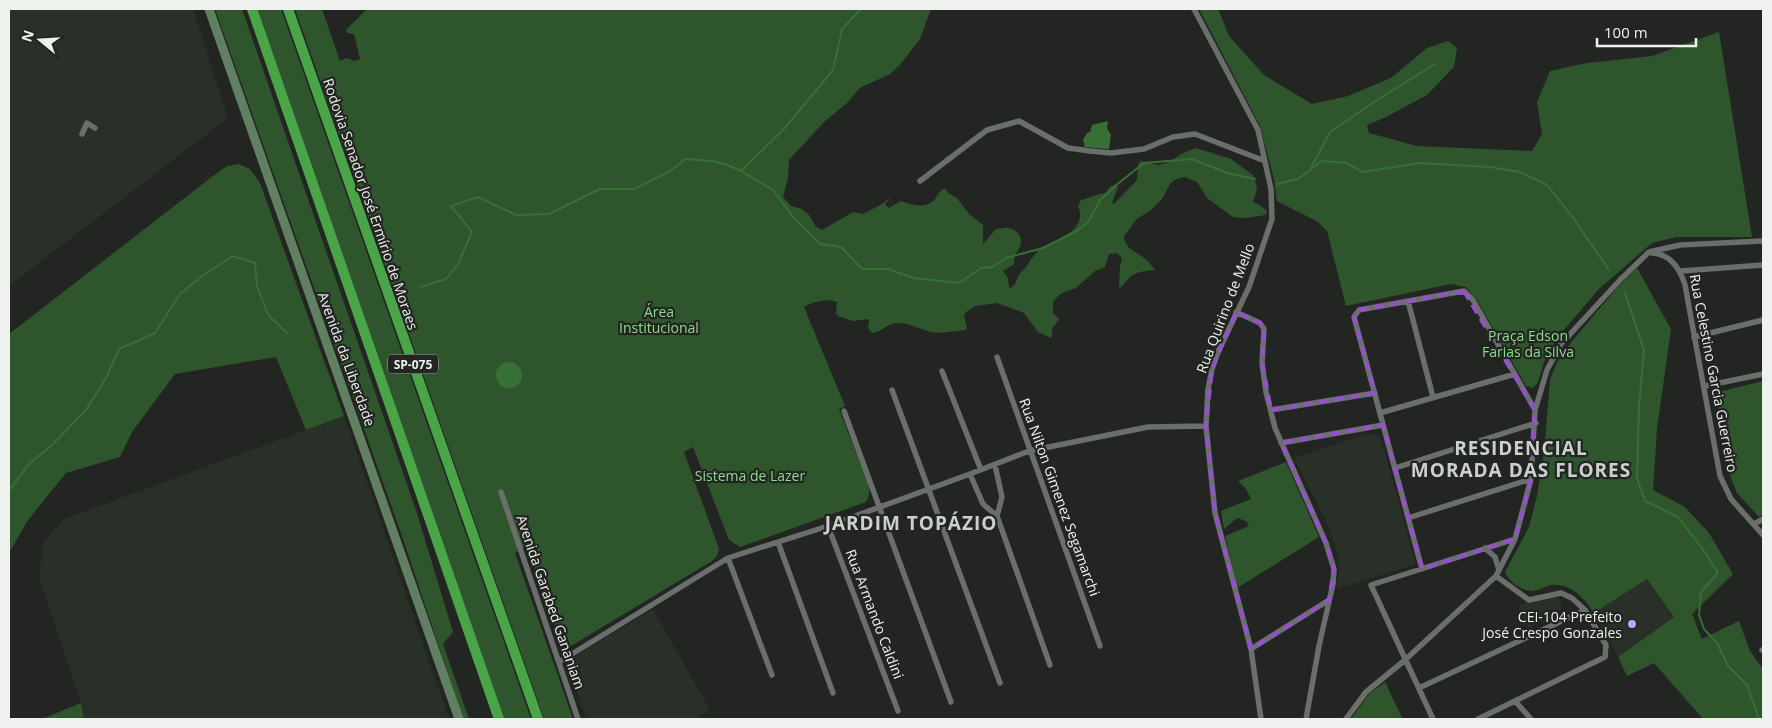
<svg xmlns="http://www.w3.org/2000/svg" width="1772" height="728" font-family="'Open Sans',sans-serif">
  <rect width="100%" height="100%" fill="#222522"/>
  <path fill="#293028" d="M9,9h184l35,109 -219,168z
    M344,416l105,303h-365l-3,-16 -42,-126 4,-35 21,-23z
    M1370,433l6,2 5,4 35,125 -79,25 2,-18 -2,-19 -12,-33 -31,-61z
    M1647,579l27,38 -56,40 -24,-44z
    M1557,597l4,6v5l-2,5 -31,15 -10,-22 9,-4z
    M653,609l57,101 -15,9h-109l-19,-58z"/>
  <path fill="#2f552d" d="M215,9h27l174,501 37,122 -10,12 26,75h-6l-61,-183z
    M255,9h26l250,710h-27z
    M295,9h27l18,52 6,-3 9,3 5,-2 -6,-25 -7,-1 -1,-3 21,-21h564l-11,30 -21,27 -9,8 -30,14 -14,16 -22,18 -35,38 -1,18 -5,19 8,9 11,3 8,7 5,10 7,4 31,-18 10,2 19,-10 9,-7 -6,7 4,4 12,-7c11,4 24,8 33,-1 4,-5 5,-9 11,-12l3,5 9,5 12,16 14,11v19l13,-15c4,0 9,-2 12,-1 6,0 14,7 13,14 -1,9 -8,11 -7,22l-11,7 5,7 1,9 1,1c6,-3 6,-7 9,-13 2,-3 5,-6 8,-9 2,-3 3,-6 6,-9 3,-4 7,-9 11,-11 16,-8 44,-17 34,-40l3,-6c9,-2 15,-6 25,-7l4,-6 6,-3 2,3 -6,16 2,1 23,-24 1,-16 3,-3 17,4 12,-3 11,-8 15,-6 35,11 23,17 3,13 -4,13 7,3 7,6 -1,4 -20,3 -13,-1 -26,-19 -10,-16 -13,-5 -8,2 -6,5 -8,15 -11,11 -14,9 -13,17c1,13 10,14 19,21 5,4 9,9 12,13 -10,1 -20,1 -27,9 -4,4 -4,7 -9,9l1,-22 2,-8 -5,-5 -8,1 -4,13 -10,4 -19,17 -14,5 -9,8v12l6,6 -7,10v7l-1,2 -13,-6 -14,-19 -27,-10 -21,3 -10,6 -2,4 3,12 -1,2c-11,1 -25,4 -35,2 -11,-3 -22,-9 -34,-9 -10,1 -16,9 -25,10l-4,-5 1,-7 -1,-2 -15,2 -15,-5 -2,-3 1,-11c-8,-4 -25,0 -33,5l41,99 -6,3 29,74c2,7 2,12 -2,19l-126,45 -11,-7 -36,-93 -9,5 35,97 -2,7 -5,5 -141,85 -9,-2 -2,-4 -33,-94 -12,7 58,166h-29z
    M1199,9h19l11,27 35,39 48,29 36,-8 43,-18 36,-30 21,-7 9,7 -3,19 -27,28 -41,22 -19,8 2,8 48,13 115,5 10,-17 -5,-32 13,-31 37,-8 65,-7 67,-24 33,205h-76l-24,6 -53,46 -42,49 -13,24 -6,20 -5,6 -7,-2 -49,-86 -11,-13 -15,-3 -105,22 -19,-75 -9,-9 -41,-21 -3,-22 -14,-53z
    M239,164l11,5 10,14 84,233 -38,14 -30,-73 -101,17 -43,58 -12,25 -54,16 -38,47 -19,33v-219l204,-158 14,-10z
    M1637,268l34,61 -14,100 -4,61 32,17 24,26 24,41 -41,40 10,25 37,-18 11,30 13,18v50h-60l-49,-56 -27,13 -9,-19 56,-40 -27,-38 -53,34c-9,-14 -24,-31 -43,-28 -6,1 -12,6 -19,6 -10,0 -24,-10 -27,-19l24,-45 8,-31 7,-43 6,-73 7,-18 16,-22 43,-51z
    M1763,381v133l-4,3 -22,-24 -6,-15 -15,-84 6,-3z
    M1286,462l33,75 -82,51 -12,-52 24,-10 -3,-5 -9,-3 -13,11 -3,-18 30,-12 -5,-10 -8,-8z
    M1385,682l17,36 -51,1 18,-25z
    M81,703l3,16h-42z"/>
  <path fill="#367035" d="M1108,121l-1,7 4,7 -2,14 -24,-2 -2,-7 4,-7 3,-1 2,-7z
    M496 375a13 13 0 1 1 26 0a13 13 0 1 1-26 0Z"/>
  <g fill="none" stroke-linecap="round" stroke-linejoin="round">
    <path stroke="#367035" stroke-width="2" d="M685,159l28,2 14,4 14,6 32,19 20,27 27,27 21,3 21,22h26l25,9 46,5 22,-15 11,-1 14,-9 37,-10 36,-18 10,-9 11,-21 15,-14 29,-23 48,-4 35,14 28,6
      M1311,168l19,-36 47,-32 58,-36
      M741,171l43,-42 49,-59 9,-41 19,-20
      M1277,184l21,-5 24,-18 24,2 17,9 57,-9 70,4 30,5 27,13 27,34 35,51
      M420,287l26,-8 12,-15 14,-32 -21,-26 27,-9 38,18 33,-1 51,-25h34l35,-17 16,-13
      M1625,293l19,57 -5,56 -2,72 8,23 33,16 24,31 16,25 -17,19 -2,23 5,14 13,14 11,23 19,19 12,34
      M9,491l19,-26 25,-21 33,-34 20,-32 13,-29 36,-16 25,-39 22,-18 31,-20 22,7 2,23 11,29 20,19"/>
    <path stroke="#6b6f6b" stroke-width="5.5" d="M1194,9l64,121 13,59 1,30 -23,68 -31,65 -6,17 -4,20 -2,37 9,87 36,136 10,70
      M82,134l5,-11 8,5
      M920,181l67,-51 32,-9 49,27 22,3 21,2 33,-4 29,-12 22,-3 70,27
      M1652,253c19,1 28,16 33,32l35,191 11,23 32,36
      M1681,271l82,-6
      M1408,301l25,96
      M1236,312l24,11 4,6 -2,34 4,29 9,36 51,115 8,26 -1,15 -14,62 -13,73
      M1694,337l69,-17
      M997,357l103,289
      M942,371l39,99
      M1705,386l58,-12
      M892,390l108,293
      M1271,410l104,-17
      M844,411l107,291
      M1380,413l135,-39
      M1281,443l102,-18
      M995,465l7,32 -5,19
      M1395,468l141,-45
      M970,474l13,30 14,12 53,149
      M501,492l77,227
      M1408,518l123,-39
      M1754,524l9,-5
      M828,526l70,185
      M778,542l55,151
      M1485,548l10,9 4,13
      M728,558l44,117
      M1422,569l-68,-252 5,-7 105,-19 9,9 62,110
      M1251,649l78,-49
      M1762,650h1
      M559,662l169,-104 100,-32 142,-52 59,-23 119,-24 58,-1
      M1419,688l166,-78
      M1515,701l16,18
      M1346,719l20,-27 39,-32 91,-84 19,-37 16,-60 4,-69 12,-40 14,-26 59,-64 29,-28 31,-7 83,-4
      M1433,719l-62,-134 144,-46
      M1478,719l127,-62 1,-12 -21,-35 -13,-12 -11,-5 -32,7 -33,-24"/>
    <path stroke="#617f61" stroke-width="9" d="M209,9l250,710"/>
    <path stroke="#4aa549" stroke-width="10" d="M252,9l247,710
      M288,9l250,710"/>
  </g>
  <path fill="none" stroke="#9253c9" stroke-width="4" stroke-dasharray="10 6" stroke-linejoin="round" d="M1464,291l71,119 -4,69 -16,60 -93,30 -39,-144 -102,18 45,100 8,26 -5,31 -78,49 -36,-136 -9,-87 6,-57 24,-57 24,11 4,6 -2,34 9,47 104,-17 -21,-76 5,-7z"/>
  <circle fill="#baaaf6" stroke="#222522" stroke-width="2" cx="1632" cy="624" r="5"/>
  <g text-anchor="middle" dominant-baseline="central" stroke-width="4.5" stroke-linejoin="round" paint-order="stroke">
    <rect fill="#222522" stroke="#b2b4b2" stroke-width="1" x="388" y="354.5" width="50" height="19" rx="4"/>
    <g font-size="12" font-weight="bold" fill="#eff1ef">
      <text x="413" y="364">SP-075</text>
    </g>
    <g font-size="14" fill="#eff1ef" stroke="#222522">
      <text transform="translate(371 204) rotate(71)">Rodovia Senador José Ermírio de Moraes</text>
      <text transform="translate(1225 308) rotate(-69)">Rua Quirino de Mello</text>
      <text transform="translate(347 359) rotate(70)">Avenida da Liberdade</text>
      <text transform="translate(1714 373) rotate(79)">Rua Celestino Garcia Guerreiro</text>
      <text transform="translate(1060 497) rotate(70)">Rua Nilton Gimenez Segamarchi</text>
      <text transform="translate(551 602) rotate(71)">Avenida Garabed Gananiam</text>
      <text transform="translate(875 614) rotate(69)">Rua Armando Caldini</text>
    </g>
    <g font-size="14" fill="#8cdd89" stroke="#222522">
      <text x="659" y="311">Área<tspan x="659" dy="16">Institucional</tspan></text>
      <text x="1528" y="335">Praça Edson<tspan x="1528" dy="16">Farias da Silva</tspan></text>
      <text x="750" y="475">Sistema de Lazer</text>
    </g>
    <g font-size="14" fill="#eff1ef" stroke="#222522" text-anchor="end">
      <text x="1622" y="616">CEI-104 Prefeito<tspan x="1622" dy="16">José Crespo Gonzales</tspan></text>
    </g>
    <g font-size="19" font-weight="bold" letter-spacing="1" fill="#ccd0cc" stroke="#222522">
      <text x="1521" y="448">RESIDENCIAL<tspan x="1521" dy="22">MORADA DAS FLORES</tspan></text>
      <text x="911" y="523">JARDIM TOPÁZIO</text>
    </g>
  </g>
  <rect width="1772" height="728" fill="none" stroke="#eff1ef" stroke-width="20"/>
  <g transform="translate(40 40) rotate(288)" stroke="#222522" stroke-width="4" paint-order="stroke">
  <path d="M0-4L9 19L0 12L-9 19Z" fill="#eff1ef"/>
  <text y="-8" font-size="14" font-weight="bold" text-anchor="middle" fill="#eff1ef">N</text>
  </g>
  <path d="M1597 38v8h99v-8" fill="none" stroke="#eff1ef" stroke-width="2.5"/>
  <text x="1604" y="38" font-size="15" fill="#eff1ef" stroke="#222522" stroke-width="4" paint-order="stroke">100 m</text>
</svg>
